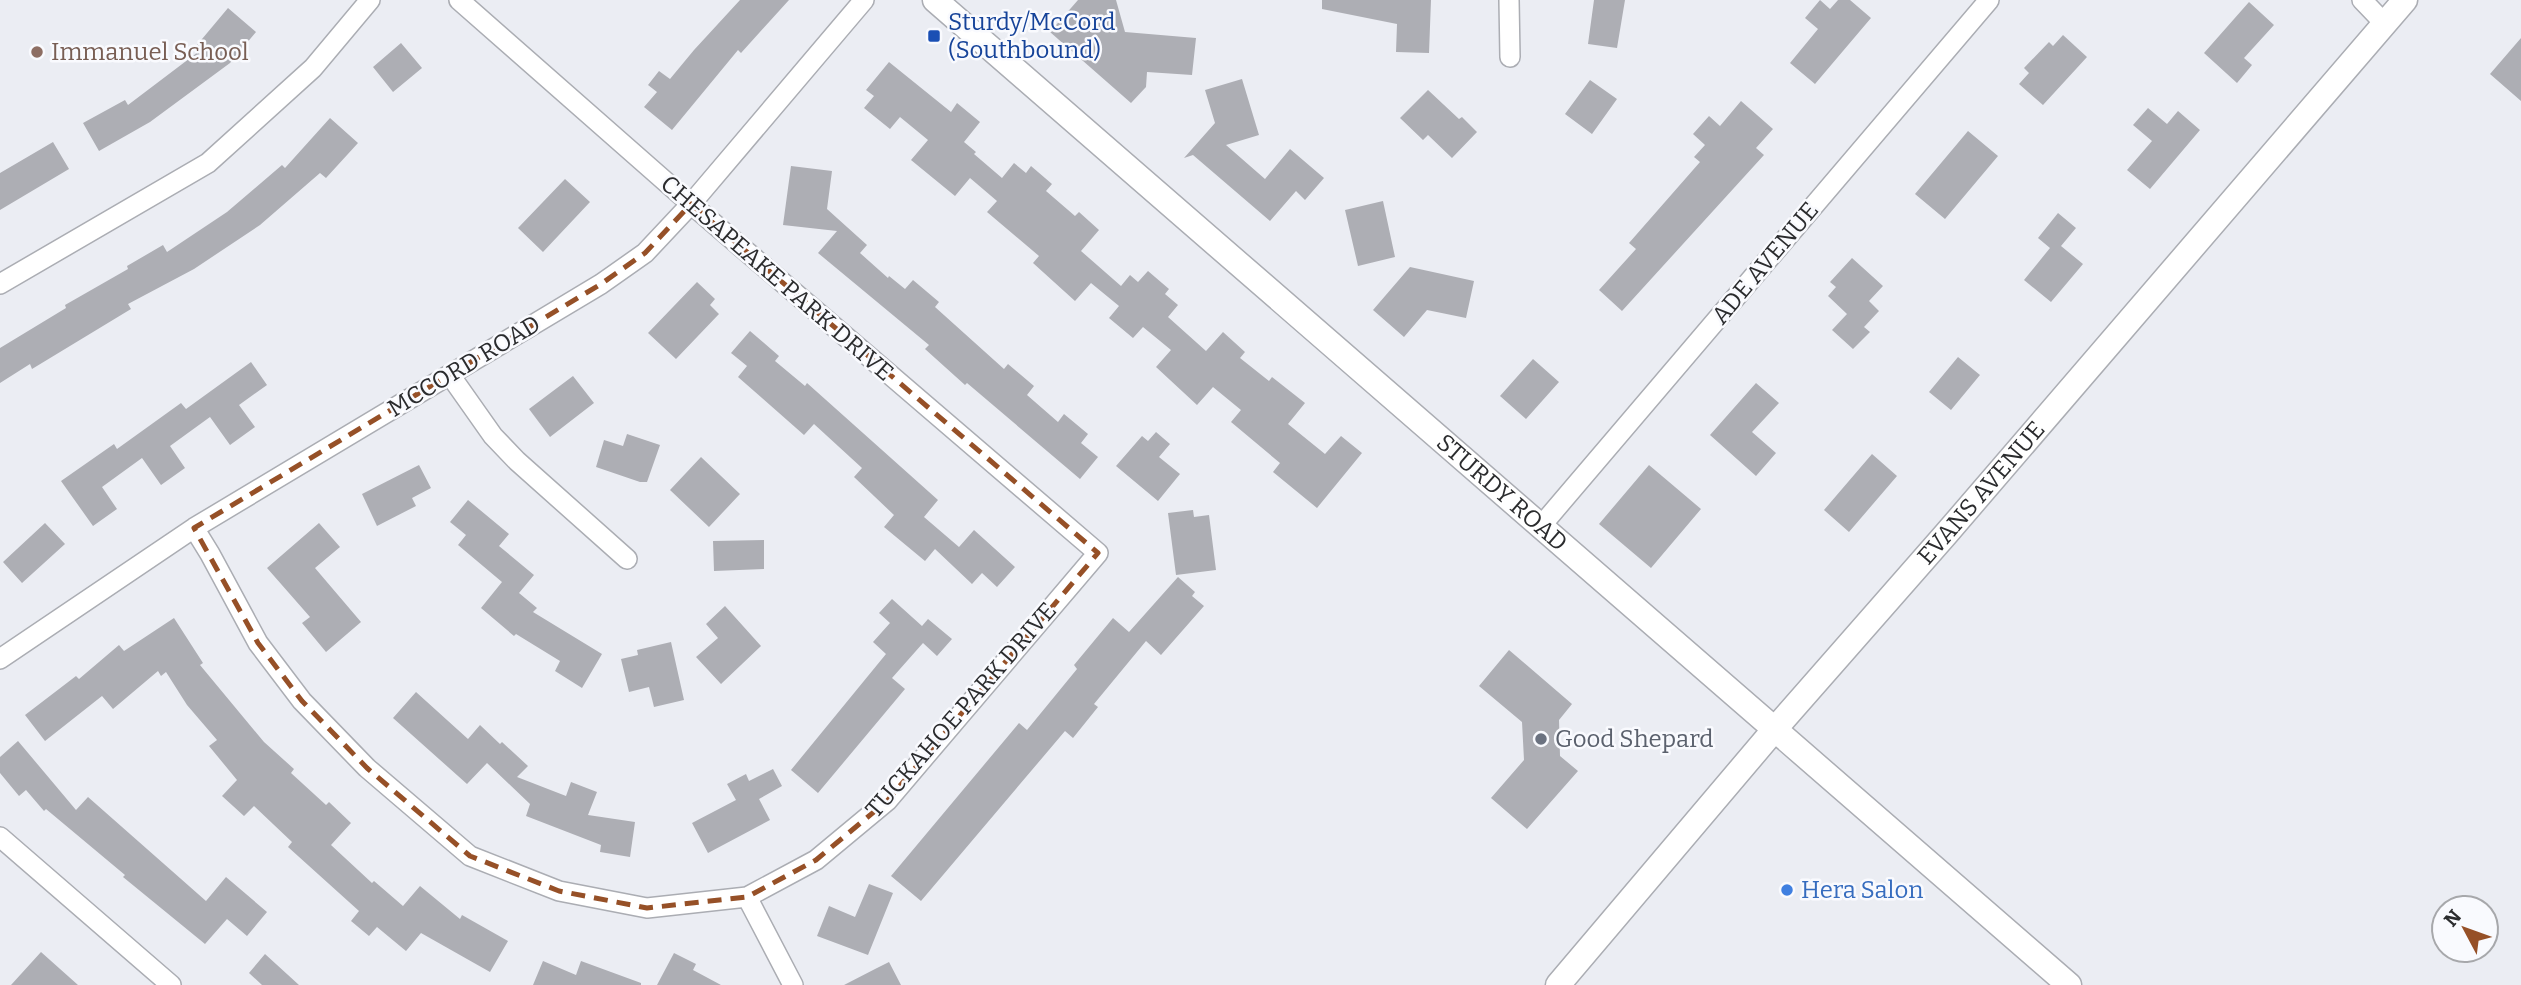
<svg xmlns="http://www.w3.org/2000/svg" width="2521" height="985" font-family="Bitter,serif">
  <rect width="100%" height="100%" fill="#ebedf3"/>
  <path fill="#adaeb4" d="M740,0h49l-48,53 -3,-3 -66,80 -28,-23 13,-15 -9,-7 11,-14 11,8 24,-29z
    M1078,0h38l9,32 71,6 -4,37 -45,-3 -1,15 -15,16 -81,-71z
    M1322,0h109l-2,53 -33,-1 1,-28 -75,-15z
    M1594,0h31l-8,48 -29,-4z
    M1820,0l10,9 8,-9h12l21,18 -56,66 -25,-21 28,-34 -13,-11z
    M2249,2l25,23 -30,33 8,7 -15,18 -33,-30z
    M228,8l28,24 -26,31 -80,59 -51,29 -16,-28 42,-23 3,5 74,-56 -5,-4z
    M2063,35l24,22 -44,48 -24,-21 10,-11 -5,-5 25,-26 4,4z
    M2521,38v63l-31,-27z
    M401,43l21,25 -29,24 -20,-25z
    M889,62l62,50 6,-9 23,19 -16,20 12,10 -2,2 28,24 12,-15 12,10 5,-7 21,18 -6,7 29,25 4,-4 20,18 -18,21 40,35 9,-11 8,7 10,-11 21,18 -4,5 13,11 -10,12 38,34 17,-19 22,20 -5,6 29,23 3,-4 33,26 -17,21 37,30 16,-18 21,17 -45,55 -44,-36 7,-9 -49,-41 10,-12 -28,-23 -16,18 -41,-38 15,-17 -28,-23 -10,11 -24,-20 10,-12 -28,-23 -16,18 -42,-38 6,-7 -52,-44 10,-11 -27,-23 -15,18 -44,-36 17,-20 -28,-23 -10,12 -26,-21 10,-12 -8,-6z
    M1242,79l17,56 -33,10 39,34 25,-30 34,29 -19,22 -9,-9 -26,30 -77,-66 -9,3 31,-35 -10,-33z
    M1590,80l27,19 -25,35 -27,-20z
    M1428,90l31,29 3,-2 15,15 -25,26 -24,-23 -5,5 -23,-22z
    M1741,101l32,28 -17,19 8,7 -142,156 -23,-21 37,-41 -7,-6 71,-81 -6,-5 11,-12 -12,-11 16,-18 11,10z
    M2148,108l19,16 11,-13 22,19 -50,59 -23,-19 25,-29 -19,-16z
    M330,118l28,25 -32,35 -6,-5 -60,52 -66,44 -66,35 3,5 -99,60 -2,-5 -30,19v-35l66,-40 -1,-3 63,-36 -1,-3 36,-21 4,7 60,-40 55,-47 3,3z
    M1968,131l30,25 -53,63 -30,-25z
    M53,142l16,27 -69,41v-37z
    M791,166l41,5 -5,38 40,36 -7,8 28,25 1,-2 16,13 8,-9 26,22 -4,5 69,62 4,-5 26,22 -7,9 31,27 6,-8 24,20 -7,9 17,14 -18,22 -113,-96 -2,2 -40,-36 4,-4 -111,-92 19,-22 -54,-6z
    M565,179l25,23 -47,50 -25,-24z
    M1383,201l12,56 -37,9 -13,-56z
    M2058,213l18,15 -15,18 22,18 -32,38 -27,-22 26,-32 -12,-10z
    M1852,258l31,28 -14,15 10,10 -15,16 6,5 -17,17 -21,-19 15,-16 -19,-18 8,-9 -6,-5z
    M1410,267l64,14 -8,37 -39,-8 -23,27 -31,-27z
    M697,282l18,17 -5,6 9,9 -43,45 -28,-26z
    M750,331l29,25 -4,5 30,25 2,-3 131,117 -14,17 35,30 15,-17 41,37 -18,20 -15,-14 -10,11 -37,-35 -10,12 -41,-34 10,-12 -40,-38 8,-9 -48,-44 -10,11 -66,-58 9,-11 -16,-13z
    M1958,357l22,18 -29,35 -22,-18z
    M1533,359l26,23 -33,37 -26,-23z
    M251,362l16,23 -28,20 16,22 -25,18 -20,-28 -40,29 15,22 -24,17 -19,-27 -40,29 15,22 -24,17 -32,-45 53,-37 3,5 64,-46 5,6z
    M573,376l21,27 -44,34 -21,-28z
    M1756,383l23,20 -27,29 24,21 -20,23 -46,-41z
    M1156,432l14,12 -11,13 21,17 -22,27 -42,-35 26,-30 6,5z
    M627,434l33,11 -13,37h-7l-44,-15 8,-27 19,6z
    M1872,454l25,22 -48,56 -25,-22z
    M701,457l39,37 -31,33 -39,-37z
    M419,465l12,23 -19,10 4,8 -39,20 -15,-32z
    M1649,465l52,44 -50,59 -52,-44z
    M468,500l41,34 -10,12 35,29 -15,18 18,15 -4,4 69,42 -20,34 -27,-17 5,-10 -44,-27 -2,2 -33,-28 21,-26 -44,-37 8,-10 -16,-13z
    M1193,510l1,7 15,-2 7,55 -40,5 -8,-62z
    M45,523l20,21 -43,39 -19,-21z
    M319,523l21,24 -25,21 46,54 -35,30 -24,-29 8,-6 -43,-49z
    M764,540v29l-50,2 -1,-30z
    M1178,577l17,15 -3,4 12,10 -43,49 -15,-14 -52,63 4,3 -25,31 -8,-7 -144,170 -30,-25 128,-153 8,7 50,-61 -3,-4 39,-47 16,14z
    M892,599l30,27 6,-7 24,20 -15,17 -14,-13 -31,35 13,11 -87,104 -27,-23 95,-116 -13,-12 17,-19 -11,-10z
    M725,606l36,40 -40,38 -25,-27 22,-19 -12,-14z
    M174,618l29,45 -3,2 64,77 30,27 -3,4 35,32 3,-3 22,21 -20,22 41,38 2,-2 29,25 17,-20 40,33 2,-4 46,26 -18,31 -69,-39 -15,18 -29,-24 -8,9 -18,-15 8,-10 -71,-64 4,-5 -38,-36 -10,10 -22,-20 15,-16 -28,-34 8,-6 -30,-35 -21,-33 -5,4 -3,-5 -45,38 -11,-13 -57,45 -20,-26 51,-39 3,3 40,-34 5,6z
    M671,642l13,58 -30,7 -5,-20 -20,5 -8,-33 17,-4 -1,-5z
    M1509,650l63,54 -13,16 1,36 18,15 -51,58 -36,-31 33,-38 -2,-38 -43,-36z
    M416,692l52,47 12,-14 20,19 2,-2 26,24 -11,11 49,19 5,-14 26,10 -9,23 47,7 -5,35 -30,-5 1,-7 -75,-29 4,-12 -43,-41 -20,21 -74,-66z
    M18,741l58,69 12,-13 118,104 20,-24 41,35 -20,24 -20,-17 -22,25 -82,-67 2,-2 -79,-66 -2,2 -18,-21 -7,6 -19,-23v-16z
    M773,769l9,17 -23,13 11,21 -62,33 -16,-30 44,-23 -9,-16 19,-10 3,7z
    M869,884l24,9 -25,62 -51,-19 12,-30 26,11z
    M41,952l37,33h-67z
    M674,953l22,11 -3,6 28,15h-64z
    M265,954l34,31h-37l-13,-12z
    M543,961l33,14 5,-14 60,22v2h-108z
    M889,962l12,23h-57l33,-17z"/>
  <g fill="none" stroke-linecap="round" stroke-linejoin="round">
    <defs>
      <path id="minor" d="M1509,0l1,57
        M2362,0l23,24
        M0,284l208,-121 105,-95 57,-68
        M450,375l43,61 24,25 110,98
        M1541,526l448,-526
        M194,528l16,26 48,89 44,58 65,67 103,88 89,35 88,17 100,-11 69,-37 71,-59 211,-248 -407,-349 -232,-204
        M0,659l194,-131 407,-244 44,-31 46,-49 173,-204
        M0,837l171,148
        M747,897l46,88"/>
      <g id="tertiary">
        <path id="s1" d="M935,0l1134,985"/>
        <path id="s2" d="M1558,985l216,-255 172,-196 459,-534"/>
      </g>
    </defs>
    <use href="#minor" stroke="#abadb3" stroke-width="22"/>
    <use href="#tertiary" stroke="#abadb3" stroke-width="27"/>
    <use href="#minor" stroke="#fff" stroke-width="19"/>
    <use href="#tertiary" stroke="#fff" stroke-width="24"/>
  </g>
  <path fill="none" stroke="#965027" stroke-width="5" stroke-dasharray="14 9" stroke-linejoin="round" d="M691,204l407,349 -211,248 -71,59 -69,37 -100,11 -88,-17 -89,-35 -103,-88 -65,-67 -44,-58 -64,-115 407,-244 44,-31z"/>
  <rect fill="#1a4fb4" stroke="#f9fafe" stroke-width="2.5" x="927" y="29" width="14" height="14" rx="3.5"/>
  <circle fill="#8d6e63" stroke="#f9fafe" stroke-width="2.5" cx="37" cy="52" r="7"/>
  <circle fill="#6b7280" stroke="#f9fafe" stroke-width="2.5" cx="1541" cy="739" r="7"/>
  <circle fill="#3f7fe0" stroke="#f9fafe" stroke-width="2.5" cx="1787" cy="890" r="7"/>
  <g text-anchor="middle" dominant-baseline="central" stroke-width="5" stroke-linejoin="round" paint-order="stroke">
    <g font-size="24" fill="#164399" stroke="#f9fafe" text-anchor="start">
      <text x="948" y="22">Sturdy/McCord<tspan x="948" dy="28">(Southbound)</tspan></text>
    </g>
    <g font-size="24" fill="#785e54" stroke="#f9fafe" text-anchor="start">
      <text x="51" y="52">Immanuel School</text>
    </g>
    <g font-size="24" fill="#2b2c2e" stroke="#f9fafe">
      <text transform="translate(1765 263) rotate(-50)">ADE AVENUE</text>
      <text transform="translate(777 278) rotate(41)">CHESAPEAKE PARK DRIVE</text>
      <text transform="translate(464 366) rotate(-31)">MCCORD ROAD</text>
      <text stroke="none"><textPath href="#s1" startOffset="751">STURDY ROAD</textPath></text>
      <text stroke="none"><textPath href="#s2" startOffset="649">EVANS AVENUE</textPath></text>
      <text transform="translate(961 710) rotate(-49)">TUCKAHOE PARK DRIVE</text>
    </g>
    <g font-size="24" fill="#5b616d" stroke="#f9fafe" text-anchor="start">
      <text x="1555" y="739">Good Shepard</text>
    </g>
    <g font-size="24" fill="#366cbe" stroke="#f9fafe" text-anchor="start">
      <text x="1801" y="890">Hera Salon</text>
    </g>
  </g>
  <g transform="translate(2465 929) rotate(311)"><circle r="33" fill="#f9fafe" stroke="#a7a8ab" stroke-width="2"/>
  <path d="M0-5L12 26L0 18L-12 26Z" fill="#965027"/>
  <text y="-10" font-size="19" font-weight="bold" text-anchor="middle" fill="#2b2c2e">N</text>
  </g>
</svg>
